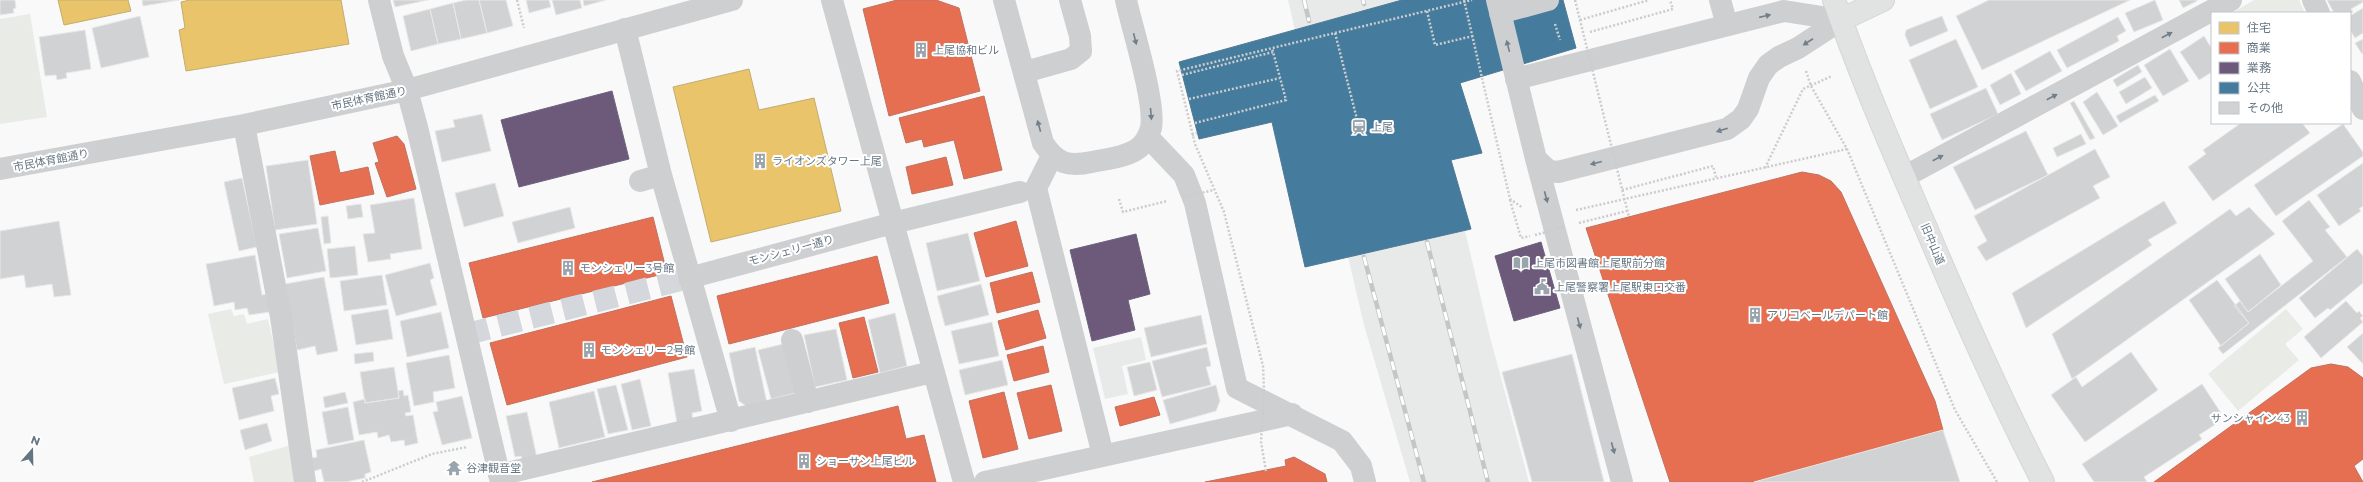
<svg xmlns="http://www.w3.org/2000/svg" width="2363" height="482" font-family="Montserrat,'Noto Sans JP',sans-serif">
  <rect width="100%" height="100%" fill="#f9f9f9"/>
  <path fill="#e8e9e9" d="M1288,0h112l66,235 24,102 39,145h-119l-46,-157z
    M1141,337l5,23 -24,6 6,28 -23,5 -12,-51z"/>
  <path fill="#e8ebe6" d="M2254,0h45l6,13h-73z
    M30,14l17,103 -47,7v-105z
    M231,309l3,7 10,-2 3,10 21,-5 12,53 -56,12 -16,-70z
    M2286,309l17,20 -18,15 14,16 -61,51 -30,-37z
    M291,445l5,37h-42l-5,-25z"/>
  <path fill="#e9c46a" stroke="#c1ad72" d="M58,0h70l3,11 -67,14z
    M190,0h151l8,44 -163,27 -7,-41 6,-2 -4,-26z
    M749,69l10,41 55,-12 27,113 -130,31 -38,-155z"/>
  <path fill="#e76f51" stroke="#c07160" d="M897,0h39l23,8 21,83 -91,25 -26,-107z
    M984,96l18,74 -38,9 -10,-39 -30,7 -2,-8 -16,4 -7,-25z
    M397,136l7,8 12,45 -29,8 -12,-34 4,-1 -6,-19z
    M335,151l5,22 28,-6 6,27 -54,11 -10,-49z
    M946,157l7,28 -41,9 -6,-27z
    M1802,172l17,3 12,6 10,11 94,209 8,29 -189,52h-84l-84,-254z
    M653,217l14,56 -184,45 -14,-55z
    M1016,221l12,45 -42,11 -12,-44z
    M877,256l12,47 -160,41 -12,-48z
    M1032,272l8,30 -43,11 -7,-30z
    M671,296l16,61 -180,48 -17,-62z
    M1038,310l8,28 -40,12 -8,-29z
    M864,317l14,55 -25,6 -14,-55z
    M1043,346l6,26 -35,9 -7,-26z
    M2331,364l17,3 15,11v81l-9,7 9,16h-209l157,-114z
    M1051,385l11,46 -33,8 -12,-46z
    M1004,392l14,57 -35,9 -14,-57z
    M1154,397l6,18 -40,11 -5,-19z
    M898,406l8,33 18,-4 12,47h-344z
    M1294,457l31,17 2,8h-122l81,-16 -1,-6z"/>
  <path fill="#6d597a" stroke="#6b627d" d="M612,91l17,68 -110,28 -18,-67z
    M1136,234l14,60 -22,6 7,30 -43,11 -22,-91z
    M1541,242l19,66 -46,13 -19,-65z"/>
  <path fill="#457b9d" stroke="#4f7a95" d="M1402,0h161l13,48 -116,35 22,70 -31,7 20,69 -166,38 -33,-145 -73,17 -20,-77z"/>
  <path fill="#d0d2d3" stroke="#e8e8e8" d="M0,0h15l1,8 -3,1 1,4 -14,2z
    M142,0h37l-36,6z
    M393,0h35l-33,7z
    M466,0h13l8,33 -26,6 -8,-36z
    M479,0h27l7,26 -26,7z
    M526,0h23l2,7 -22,6z
    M552,0h28l2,8 -26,7z
    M583,0h23l-22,6z
    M1989,0h141l-148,70 -26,-54z
    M2155,0l8,20 -29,12 -9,-19z
    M2179,0h18v1l-14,7z
    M2327,0h36v2l-12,7 2,3 -3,2 -16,-1z
    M453,3l8,36 -23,5 -8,-35z
    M2363,8v25l-8,5 -5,-8v-14z
    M430,9l8,35 -27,7 -8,-35z
    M140,16l9,41 -48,11 -9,-40z
    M1942,16l6,15 -38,16 -5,-12 1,-5z
    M2118,17l8,14 -9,5 2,5 -52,27 -10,-18z
    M85,30l6,39 -25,4 1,5 -10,2 -1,-5 -11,1 -6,-39z
    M2204,36l8,13v23l-13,8 -19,-28z
    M1956,39l22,48 -48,22 -21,-49z
    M2363,39v14l-1,1 -7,-11z
    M2170,49l19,32 -26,15 -19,-31z
    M2050,51l12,20 -36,20 -12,-20z
    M2138,65l4,7 -25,15 -4,-7z
    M2011,73l10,21 -21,11 -10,-20z
    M2145,77l7,11 -26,16 -7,-12z
    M1986,88l12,26 -56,26 -12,-26z
    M2097,92l21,34 -15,9 -20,-33z
    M2155,95l4,6 -39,22 -4,-7z
    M2074,101l21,37 -5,2 -20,-37z
    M482,114l9,37 -49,11 -7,-31 20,-4 -2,-7z
    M2241,123h61l8,10 -97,68 -25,-34 18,-13 -3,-4z
    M2343,124l20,28v4l-87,60 -22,-31z
    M2026,131l22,44 -73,35 -22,-43z
    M2081,134l5,10 -29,13 -4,-9z
    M2095,149l15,28 -17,9 7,12 -114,63 -9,-14 10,-6 -13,-25z
    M308,160l9,64 -42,6 -9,-64z
    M2363,163v43l-4,3 2,2 -22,15 -22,-31z
    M242,178l15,69 -18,4 -15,-69z
    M495,183l9,33 -40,11 -9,-34z
    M414,198l8,51 -32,5 1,5 -23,3 -5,-28 12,-1 -5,-28z
    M2309,200l21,27 -5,3 22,27 -124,97 -5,-6 31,-25 -15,-17 6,-5 8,11 65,-51 -31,-40z
    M2164,201l13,22 -29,17 4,5 -126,83 -14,-35z
    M361,204l2,13 -15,2 -2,-13z
    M570,207l5,21 -57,15 -6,-21z
    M2249,207l26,27 -203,145 -20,-45 178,-125 6,7z
    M328,216l3,27 -7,1 -3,-27z
    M59,221l12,74 -17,2 -2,-13 -26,4 -2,-13 -24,4v-48z
    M318,228l8,43 -39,7 -8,-44z
    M968,233l12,48 -43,10 -11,-48z
    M355,246l3,29 -28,3 -3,-29z
    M2357,249l6,7v27l-33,27 -2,-2 -13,10 -16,-20z
    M2260,254l21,31 -33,27 -23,-33z
    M255,255l7,40 5,-1 3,18 -21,3 -2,-7 -12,2 -1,-8 -20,4 -8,-42z
    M430,263l4,15 -4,2 7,25 -41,11 -11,-41z
    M382,275l5,30 -43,6 -4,-30z
    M324,277l14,74 -21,4 -2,-9 -18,4 -12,-66z
    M2217,280l32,43 -28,23 -32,-46z
    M981,284l8,31 -44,11 -8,-30z
    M2346,301l11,12 2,-2 4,5 -3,2 3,4 -42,36 -17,-21z
    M388,309l5,30 -37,6 -5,-30z
    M441,312l8,36 -42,9 -7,-36z
    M895,313l12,53 -27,7 -12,-53z
    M1201,315l6,29 -56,13 -7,-29z
    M992,322l7,34 -40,8 -8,-33z
    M836,329l11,51 -32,7 -11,-52z
    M2363,333v31l-16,-17z
    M783,344l12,49 -24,6 -13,-49z
    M755,347l12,56 -18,5 -10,-7 -10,-48z
    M1207,347l4,19 -5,1 5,18 -49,12 -10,-36z
    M373,352l1,9 -19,3 -1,-10z
    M2131,352l27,38 -73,52 -34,-47 25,-18 6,10z
    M1572,354l32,128h-72l-30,-110z
    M449,355l6,33 -22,4 1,10 -20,4 -8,-43z
    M1002,360l6,25 -43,10 -6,-25z
    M1150,362l7,28 -23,6 -7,-29z
    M394,367l5,31 -34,5 -5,-31z
    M694,369l8,42 -10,2 1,7 -16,3 -9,-50z
    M275,378l4,16 -8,2 3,15 -35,9 -7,-32z
    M640,379l11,47 -19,4 -11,-46z
    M2202,384l19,29 -6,4 4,5 -20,13 3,4 -58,38 3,5h-53l-12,-18z
    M616,385l12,45 -20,4 -11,-45z
    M1216,385l4,16 -4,10 -46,13 -7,-24z
    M403,390l1,6 4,-1 3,17 -6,1 1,3 7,-1 5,28 -13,3 -1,-6 -13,2 -2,-7 -11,3 -1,-6 -18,3 -6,-33 12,-3v4l34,-5 -1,-7z
    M594,391l11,46 -46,11 -10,-46z
    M345,392l3,11 -23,5 -2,-11z
    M462,396l10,42 -30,7 -9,-33 5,-1 -2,-9z
    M348,407l6,33 -26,5 -6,-33z
    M527,412l10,46 -14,3 -2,-5 -6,1 -9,-41z
    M267,423l5,18 -27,9 -5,-20z
    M1943,430l17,52h-206z
    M364,440l7,32 -6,2v4l-19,4h-22l-3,-13 -7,2 -2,-13 5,-1 -1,-7z"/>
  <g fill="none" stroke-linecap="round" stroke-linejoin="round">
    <path stroke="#d4d8dc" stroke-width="22" stroke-dasharray="22 11" stroke-linecap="butt" d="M467,334l222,-56"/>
    <defs>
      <path id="major" d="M1834,0c27,78 60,154 93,230 36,85 74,170 116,252
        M1841,20l42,-20"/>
    </defs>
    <use href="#major" stroke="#d5d6d7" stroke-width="24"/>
    <path stroke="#cbcccd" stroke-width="2.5" stroke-dasharray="2 2" stroke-linecap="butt" d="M517,0l7,28
      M1464,0l46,199 13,9
      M1427,11l8,34 38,-9
      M1580,20l69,-20
      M1555,24l5,16
      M1590,32l83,-23 -3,-9
      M1335,33l24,94
      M1806,71l5,15 36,63 108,261 42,72
      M1182,75l91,-23
      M1189,99l91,-21
      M1195,123l91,-23 -14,-52
      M1192,135l5,-2
      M1765,168l38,-79 29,-13
      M1622,190l91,-24 3,11
      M1119,199l4,13 44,-11
      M1510,200l11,38 9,-2
      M1576,210l271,-61
      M1579,223l48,-12
      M362,482l70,-28 35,-7"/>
    <path stroke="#cecfd0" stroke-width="22" d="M379,0l14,56 14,34 10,37 84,355
      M832,0l132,482
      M1004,0l39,143c14,21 25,24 49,19 14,-3 38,-5 49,-16 5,-5 8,-11 10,-18 5,-25 -19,-100 -25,-128
      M1497,0l39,159 13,12 9,1 169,-43 14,-10 7,-10 11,-31 9,-13 11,-8 19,-9 43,-28
      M1720,0l7,25
      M2313,0l6,13
      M1500,13l48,-13
      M625,29l36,146 -21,6
      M1025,72l46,-13 10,-8 -1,-15 -10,-36
      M1516,79l268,-68 57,9
      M2350,81l13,28
      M244,125l37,192 24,165
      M1148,137l36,38 11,28 42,185 105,53 19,25 4,16
      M1052,156l-16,32 67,267
      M1536,159l86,323
      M0,169l244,-44 163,-35 325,-90
      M661,175l70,246
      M1904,177l327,-177
      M689,278l204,-55 127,-31
      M792,340l16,62
      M499,475l433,-103
      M985,482l307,-68"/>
    <use href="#major" stroke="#e1e2e2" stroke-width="22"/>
    <defs>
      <path id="rail" d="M1304,0l5,21
        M1363,0l1,4
        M1427,242l61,240
        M1364,257l60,225"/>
    </defs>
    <use href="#rail" stroke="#c3c5c6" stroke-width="4.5"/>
    <use href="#rail" stroke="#fff" stroke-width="3" stroke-dasharray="9" stroke-linecap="butt"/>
    <path stroke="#cbcccd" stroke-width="2.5" stroke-dasharray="2 2" stroke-linecap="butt" d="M1575,0l54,217
      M1183,197l31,-7
      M1535,235l30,-8
      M1266,471l-5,-29 3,-51 -1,-25 -39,-154 -29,-68 -18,-73 295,-71"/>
  </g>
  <defs><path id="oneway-solid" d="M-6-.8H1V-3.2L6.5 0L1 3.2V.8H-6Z"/></defs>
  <g fill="#707f8b">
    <use href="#oneway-solid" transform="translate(1765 16) rotate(-13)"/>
    <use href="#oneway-solid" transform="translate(2167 35) rotate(-28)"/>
    <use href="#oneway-solid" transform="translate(1135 39) rotate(76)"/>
    <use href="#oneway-solid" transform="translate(1808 42) rotate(147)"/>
    <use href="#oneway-solid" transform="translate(1508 46) rotate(-104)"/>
    <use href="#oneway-solid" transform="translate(2052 97) rotate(-28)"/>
    <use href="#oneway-solid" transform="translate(1151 114) rotate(85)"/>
    <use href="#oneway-solid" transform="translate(1039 126) rotate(-105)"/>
    <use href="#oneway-solid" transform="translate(1722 130) rotate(162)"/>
    <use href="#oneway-solid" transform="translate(1938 158) rotate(-28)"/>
    <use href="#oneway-solid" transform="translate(1596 163) rotate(166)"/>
    <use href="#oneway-solid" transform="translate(1546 197) rotate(75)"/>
    <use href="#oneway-solid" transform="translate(1579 323) rotate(75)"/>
    <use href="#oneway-solid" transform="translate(1613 448) rotate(75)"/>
  </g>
  <defs>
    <symbol id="building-bare" viewBox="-9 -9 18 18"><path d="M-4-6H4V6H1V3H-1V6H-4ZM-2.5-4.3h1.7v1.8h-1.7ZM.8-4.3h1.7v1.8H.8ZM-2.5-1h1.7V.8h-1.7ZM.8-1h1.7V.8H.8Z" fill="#99a4ac" stroke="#fff" stroke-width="2.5" paint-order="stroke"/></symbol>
    <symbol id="station-bare" viewBox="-9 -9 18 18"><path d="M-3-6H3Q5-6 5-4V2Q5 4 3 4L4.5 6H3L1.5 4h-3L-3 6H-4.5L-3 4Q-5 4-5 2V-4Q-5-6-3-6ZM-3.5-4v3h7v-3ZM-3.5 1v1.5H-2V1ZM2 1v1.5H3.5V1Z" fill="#99a4ac" stroke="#fff" stroke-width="2.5" paint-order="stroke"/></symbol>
    <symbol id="library-bare" viewBox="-9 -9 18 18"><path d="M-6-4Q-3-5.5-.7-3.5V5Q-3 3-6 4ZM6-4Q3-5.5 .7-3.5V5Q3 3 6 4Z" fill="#99a4ac" stroke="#fff" stroke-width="2.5" paint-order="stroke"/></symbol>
    <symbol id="civic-bare" viewBox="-9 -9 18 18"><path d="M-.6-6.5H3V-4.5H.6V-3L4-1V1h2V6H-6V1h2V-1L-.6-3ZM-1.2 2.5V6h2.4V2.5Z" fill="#99a4ac" stroke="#fff" stroke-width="2.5" paint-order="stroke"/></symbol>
    <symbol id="temple-bare" viewBox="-9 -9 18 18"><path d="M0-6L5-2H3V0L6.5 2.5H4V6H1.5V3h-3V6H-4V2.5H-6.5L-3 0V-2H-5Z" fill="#99a4ac" stroke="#fff" stroke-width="2.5" paint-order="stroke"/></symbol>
  </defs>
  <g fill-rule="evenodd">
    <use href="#building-bare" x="910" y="39" width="22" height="22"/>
    <use href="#station-bare" x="1348" y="116" width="22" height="22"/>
    <use href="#building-bare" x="749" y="150" width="22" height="22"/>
    <use href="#library-bare" x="1510" y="252" width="22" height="22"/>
    <use href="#building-bare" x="557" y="257" width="22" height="22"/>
    <use href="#civic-bare" x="1531" y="276" width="22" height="22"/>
    <use href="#building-bare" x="1744" y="304" width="22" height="22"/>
    <use href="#building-bare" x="578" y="339" width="22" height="22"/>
    <use href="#building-bare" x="2291" y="407" width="22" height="22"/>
    <use href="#building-bare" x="793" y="450" width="22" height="22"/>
    <use href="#temple-bare" x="443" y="457" width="22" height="22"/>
  </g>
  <g text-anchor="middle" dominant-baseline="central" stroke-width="4" stroke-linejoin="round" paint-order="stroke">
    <g font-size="11" fill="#657683" stroke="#fff" text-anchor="start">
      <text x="933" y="50">上尾協和ビル</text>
      <text x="1371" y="127">上尾</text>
      <text x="772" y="161">ライオンズタワー上尾</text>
      <text x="1533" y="263">上尾市図書館上尾駅前分館</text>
      <text x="580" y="268">モンシェリー3号館</text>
      <text x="1554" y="287">上尾警察署上尾駅東口交番</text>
      <text x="1767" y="315">アリコベールデパート館</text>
      <text x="601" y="350">モンシェリー2号館</text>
      <text x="2290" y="418" text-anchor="end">サンシャイン43</text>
      <text x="816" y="461">ショーサン上尾ビル</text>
      <text x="466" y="468">谷津観音堂</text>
    </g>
    <g font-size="11" fill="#657683" stroke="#fff">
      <text transform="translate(369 98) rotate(-12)">市民体育館通り</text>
      <text transform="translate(51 160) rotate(-11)">市民体育館通り</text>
      <text transform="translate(1933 244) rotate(67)">旧中山道</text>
      <text transform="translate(791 250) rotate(-15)">モンシェリー通り</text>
    </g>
  </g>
  <rect x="2211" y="12" width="140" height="112" fill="#ffffff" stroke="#c1c8cd"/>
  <rect x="2219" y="22" width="20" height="12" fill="#e9c46a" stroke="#c1c8cd"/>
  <text x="2247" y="32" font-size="12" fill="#657683">住宅</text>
  <rect x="2219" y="42" width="20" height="12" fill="#e76f51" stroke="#c1c8cd"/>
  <text x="2247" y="52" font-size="12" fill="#657683">商業</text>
  <rect x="2219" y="62" width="20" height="12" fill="#6d597a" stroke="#c1c8cd"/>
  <text x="2247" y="72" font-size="12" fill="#657683">業務</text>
  <rect x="2219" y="82" width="20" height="12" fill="#457b9d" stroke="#c1c8cd"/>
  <text x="2247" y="92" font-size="12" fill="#657683">公共</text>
  <rect x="2219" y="102" width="20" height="12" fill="#d0d2d3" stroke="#c1c8cd"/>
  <text x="2247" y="112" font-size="12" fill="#657683">その他</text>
  <g transform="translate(32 450) rotate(20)" stroke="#ffffff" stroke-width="3" paint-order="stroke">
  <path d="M0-3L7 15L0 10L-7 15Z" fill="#657683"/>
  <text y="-6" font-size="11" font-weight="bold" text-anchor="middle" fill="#657683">N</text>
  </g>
</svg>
